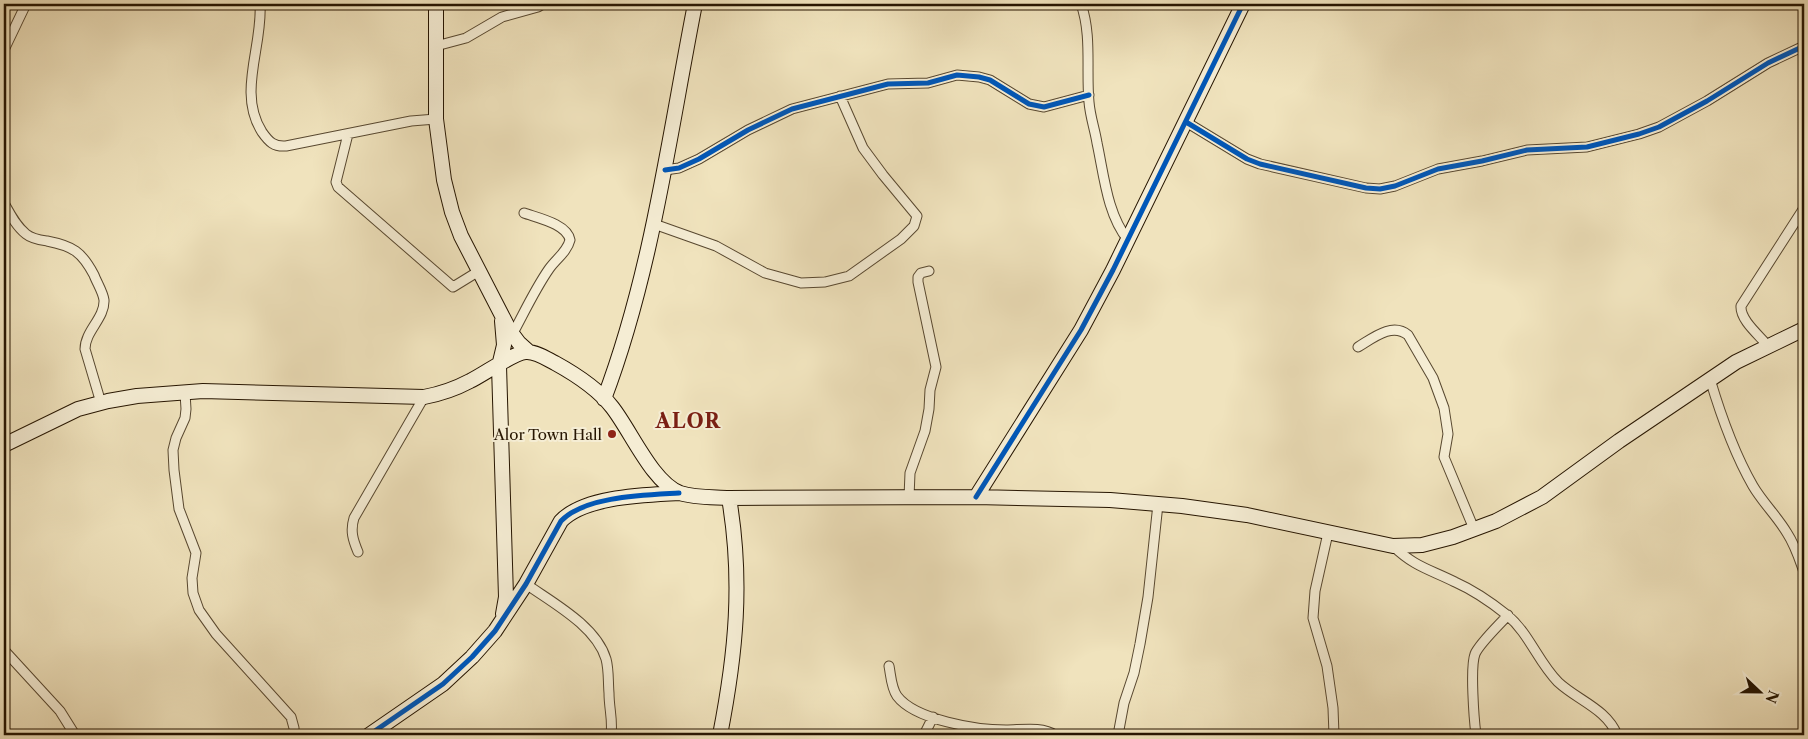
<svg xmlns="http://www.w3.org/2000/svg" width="1808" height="739" font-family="'Libre Caslon Text',serif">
  <rect width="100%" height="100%" fill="#f0e3bd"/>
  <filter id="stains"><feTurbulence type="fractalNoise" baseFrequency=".004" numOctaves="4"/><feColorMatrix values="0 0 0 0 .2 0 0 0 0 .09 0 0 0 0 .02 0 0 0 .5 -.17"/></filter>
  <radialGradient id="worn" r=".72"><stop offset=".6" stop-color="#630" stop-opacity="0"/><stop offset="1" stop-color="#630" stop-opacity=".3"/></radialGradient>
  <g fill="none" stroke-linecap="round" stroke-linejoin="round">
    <defs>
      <path id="street" d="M260,4c3,42 -23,89 2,128 7,10 12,15 24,14l125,-25 25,-2
        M1081,4c11,31 5,66 8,98 1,14 6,28 8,41 7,32 10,71 31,97
        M436,46l30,-8 36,-21 36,-10 5,-3
        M4,50l22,-46
        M1186,122l61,37 13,5 106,24 14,1 15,-3 43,-17 44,-8 45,-11 60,-3 52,-13 20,-7 48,-26 61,-38 36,-17
        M348,134l-12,48 2,5 115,100 26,-16
        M665,170l14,-2 20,-9 49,-29 44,-21 96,-25 40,-1 29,-8 22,2 11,3 39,24 15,3 45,-12
        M4,203c6,11 12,23 22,31 6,5 14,6 21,7 26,5 35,11 47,34 3,8 9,17 10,25 1,18 -19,31 -19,49l16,54
        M654,224l62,22 49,27 36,10 24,-1 24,-6 52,-37 13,-13 3,-10 -34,-41 -20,-27 -23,-52
        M512,335c12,-22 23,-46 37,-66 7,-10 18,-17 21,-29 -3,-16 -32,-22 -46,-27
        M1768,346c-9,-11 -28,-26 -27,-40l63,-98
        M1358,347c15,-9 34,-25 50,-12l25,43 11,30 4,26 -4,23 30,72
        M1710,379c11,37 24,74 43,107 10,17 24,30 34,47 8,12 12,25 17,39
        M185,393l1,16 -1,9 -9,20 -3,12 1,20 5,39 17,44 -4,25 1,15 6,17 17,24 75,83 3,11v7
        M909,497l1,-24 15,-42 4,-22 1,-19 6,-23 -18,-85v-5l3,-4 8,-2
        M1328,533l-13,58 -2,27 14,48 6,42 1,27
        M1393,546c22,21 36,23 62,36 18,8 37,21 52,33 22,18 31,47 51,67 19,18 49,27 59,53
        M358,552c-5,-12 -8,-21 -4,-34l70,-121
        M526,584c27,19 70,42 80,75 3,11 2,23 3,34 0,16 4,26 2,42
        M4,650l56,61 15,24
        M889,666c2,10 2,21 8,30 18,24 80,34 109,34 15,0 36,-4 49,5
        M924,735l9,-18
        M1118,735l6,-32 10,-30 6,-29 8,-47 10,-93
        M1476,735c-2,-16 -6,-68 -1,-81 4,-10 24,-29 33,-39"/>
      <path id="secondary" d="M436,4v115l8,61 8,32 9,24 49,95 9,12 10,9
        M502,321l2,24 -5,21 7,231 -3,17
        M604,399c48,-127 65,-263 91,-395
        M4,445l74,-36 30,-8 29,-5 66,-5 221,6c16,-3 31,-8 46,-16 13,-6 46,-30 57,-29 10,0 20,7 28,11 20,11 43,26 57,44 19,24 40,75 68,86 15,5 33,4 49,5l247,-1 134,3 72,6 65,9 146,31 29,-1 31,-8 43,-16 46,-24 77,-56 117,-79 68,-33
        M976,497l105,-167 32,-60 130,-266
        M369,735l74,-51 29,-27 23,-26 31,-47 35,-63c24,-25 85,-26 118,-28
        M720,735c16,-82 23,-154 9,-237"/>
    </defs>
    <use href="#street" stroke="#584830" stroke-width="11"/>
    <use href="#secondary" stroke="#261501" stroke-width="16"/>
    <use href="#street" stroke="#f5edd4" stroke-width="9"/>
    <use href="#secondary" stroke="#f5edd4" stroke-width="14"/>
    <defs>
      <path id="cycleway" d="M1186,122l61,37 13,5 106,24 14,1 15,-3 43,-17 44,-8 45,-11 60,-3 52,-13 20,-7 48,-26 61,-38 36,-17
        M665,170l14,-2 20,-9 49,-29 44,-21 96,-25 40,-1 29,-8 22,2 11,3 39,24 15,3 45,-12
        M976,497l105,-167 32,-60 130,-266
        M369,735l74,-51 29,-27 23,-26 31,-47 35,-63c24,-25 85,-26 118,-28"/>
    </defs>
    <use href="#cycleway" stroke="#f5edd4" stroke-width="8"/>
    <use href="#cycleway" stroke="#0057b8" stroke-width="5"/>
  </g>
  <circle fill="#8f2418" stroke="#f5edd4" stroke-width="2" cx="612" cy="434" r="5"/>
  <g text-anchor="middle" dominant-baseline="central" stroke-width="4" stroke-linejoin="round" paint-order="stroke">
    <g font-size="15" fill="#261501" stroke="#f5edd4" text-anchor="end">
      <text x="602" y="434">Alor Town Hall</text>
    </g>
    <g font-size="20" font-weight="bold" letter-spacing="1" fill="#7a1f14" stroke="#f5edd4">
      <text x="688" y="421">ALOR</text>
    </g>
  </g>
  <rect width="1808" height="739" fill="none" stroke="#f0e3bd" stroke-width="20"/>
  <rect x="5" y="5" width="1798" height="729" fill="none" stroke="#261501" stroke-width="2.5"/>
  <rect x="10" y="10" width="1788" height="719" fill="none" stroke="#261501"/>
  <g transform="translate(1760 692) rotate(112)" stroke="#f5edd4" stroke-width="4" paint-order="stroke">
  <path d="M0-4L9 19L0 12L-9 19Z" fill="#261501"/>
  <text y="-8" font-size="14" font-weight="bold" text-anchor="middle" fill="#261501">N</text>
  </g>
  <rect width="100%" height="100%" filter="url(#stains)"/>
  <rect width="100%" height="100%" fill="url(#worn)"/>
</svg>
